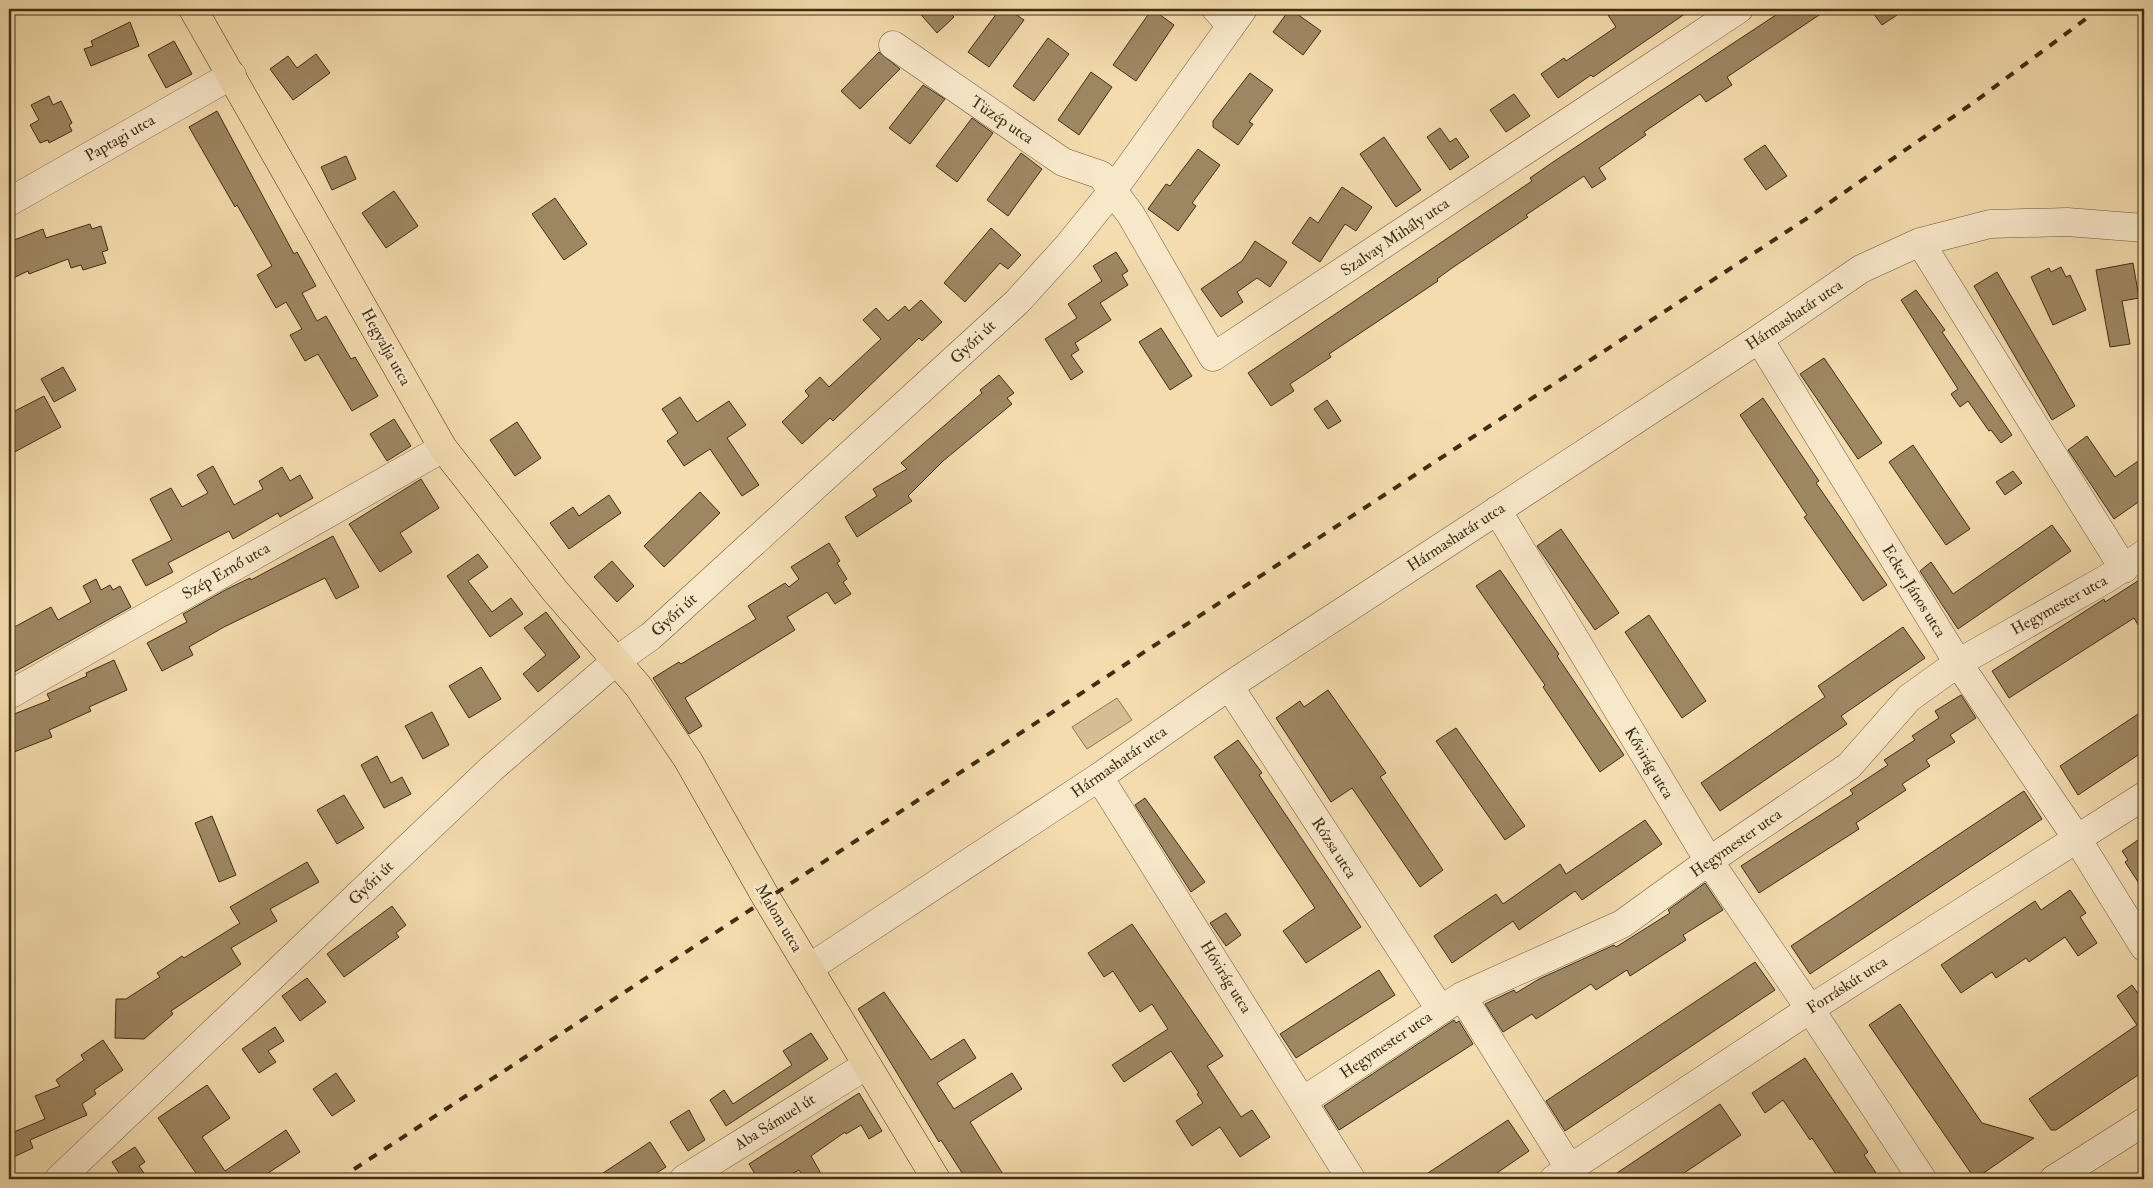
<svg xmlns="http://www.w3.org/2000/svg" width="2153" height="1188" font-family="'IM FELL Double Pica',serif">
  <rect width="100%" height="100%" fill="#f4dcae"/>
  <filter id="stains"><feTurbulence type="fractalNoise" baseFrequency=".004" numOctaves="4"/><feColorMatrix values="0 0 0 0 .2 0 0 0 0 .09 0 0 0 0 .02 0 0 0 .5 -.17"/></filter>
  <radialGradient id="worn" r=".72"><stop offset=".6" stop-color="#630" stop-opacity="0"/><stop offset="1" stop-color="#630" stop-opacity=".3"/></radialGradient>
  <path fill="#d5be94" stroke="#8a7654" d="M1117,698l15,22 -45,29 -15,-22z"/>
  <path fill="#9e8864" stroke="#402e14" d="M916,9h30l8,8 -17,16z
    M1000,9h8l16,11 -35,47 -21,-15z
    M1152,9l22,16 -38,56 -23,-16z
    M1290,9l31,22 -18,24 -30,-23z
    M1604,9h88l-99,68 -2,-2 -33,23 -17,-24 23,-16 2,3 50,-34z
    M1785,9h43l-101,68 5,8 -26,17 -6,-8 -56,38 2,3 -47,33 7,11 -14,9 -8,-12 -58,39 2,2 -76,51 -15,11 1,2 -109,73 2,3 -41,27 4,7 -23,15 -23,-33 284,-192 -2,-3 23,-16z
    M1870,9h36l-24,16z
    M130,22l9,24 -48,20 -7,-17 9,-3 -2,-5z
    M1048,38l21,16 -35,47 -21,-15z
    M174,41l18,33 -26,14 -18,-33z
    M879,52l21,17 -40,40 -19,-18z
    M316,54l14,19 -37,27 -23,-31 18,-13 9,12z
    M1091,72l21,15 -33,48 -21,-15z
    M1250,73l23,17 -24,32 4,2 -15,21 -25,-18v-6z
    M923,85l22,14 -35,45 -21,-16z
    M1514,94l16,22 -24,16 -16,-22z
    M49,96l4,9 8,-4 11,22 -3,2 3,6 -23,12 -1,-3 -8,3 -10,-18 9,-5 -8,-15z
    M217,111l77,143 3,-2 19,34 -14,7 15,28 9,-5 25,43 4,-2 23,39 -26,15 -34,-57 -13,7 -15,-26 12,-6 -16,-27 -10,6 -19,-33 15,-9 -35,-61 -2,2 -46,-80z
    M972,118l21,15 -36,49 -21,-16z
    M1440,128l10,14 6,-4 13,19 -19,13 -23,-33z
    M1384,137l37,53 -25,17 -36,-53z
    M1765,145l22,31 -21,14 -22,-31z
    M1198,149l22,16 -28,38 4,3 -18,25 -30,-22 18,-25 4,2z
    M1021,153l21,16 -34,47 -21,-16z
    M346,156l10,23 -24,11 -11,-23z
    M1342,187l30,20 -16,24 -11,-7 -25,38 -28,-19 18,-26 8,6z
    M394,191l24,35 -32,22 -24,-35z
    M555,198l32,46 -23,16 -32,-46z
    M90,224l2,5 9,-3 7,24 -6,2 4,11 -23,7 -2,-5 -10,3 -3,-9 -39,15 -1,-3 -19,9v-38l34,-13 3,9z
    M991,228l30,27 -13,14 -8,-6 -35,39 -21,-19z
    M1255,241l32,21 -17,25 -13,-9 -20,14 6,10 -22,15 -20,-28 41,-28z
    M1116,252l12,19 -6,4 6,10 -28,18 11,17 -36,23 4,7 -8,5 12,17 -12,8 -26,-41 32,-21 -9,-14 34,-23 -9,-15z
    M2133,263l6,35 -17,3 8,43 -20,3 -14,-77z
    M2061,267l5,10 4,-2 16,35 -33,15 -22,-48 18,-9 2,4z
    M1997,272l78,134 -23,14 -78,-134z
    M1916,290l29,40 -3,2 70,103 -11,8 -10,-13 -2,1 -21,-30 -8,6 -9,-13 7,-5 -57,-89z
    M921,300l21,22 -20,19 -3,-3 -86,83 -3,-3 -28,26 -20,-22 27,-26 -4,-5 15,-14 9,10 52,-48 -18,-19 13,-12 12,13 17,-15 4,5z
    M1161,328l31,48 -22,14 -31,-48z
    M1824,358l58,85 -24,16 -58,-85z
    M63,367l13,23 -22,12 -13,-23z
    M999,375l15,18 -7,5 5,6 -69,57 -35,35 4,5 -55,36 -12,-20 32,-21 -4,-7 34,-20 -6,-6 81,-70 -2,-3z
    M44,396l17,31 -52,28v-41z
    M680,397l17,25 32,-21 17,24 -19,13 32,47 -17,11 -32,-47 -26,17 -17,-25 11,-8 -16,-24z
    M1763,398l56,83 -3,2 71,102 -24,16 -59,-84 3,-2 -67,-100z
    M1327,400l14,21 -13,8 -14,-20z
    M394,419l17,27 -24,15 -17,-27z
    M517,422l24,36 -26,18 -25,-36z
    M2087,436l28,41 29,-20v41l-30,21 -46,-69z
    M1913,445l57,84 -24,16 -57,-83z
    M213,466l21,39 29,-16 -4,-8 23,-14 8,14 10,-6 13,23 -33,19 -2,-4 -45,26 -4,-8 -61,32 5,9 -27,14 -14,-26 40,-20 -22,-41 21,-11 11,19 26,-14 -11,-18z
    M2013,471l9,12 -17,12 -9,-13z
    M421,479l18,29 -39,25 12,19 -32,20 -31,-48z
    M700,492l20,21 -56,54 -20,-21z
    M609,495l12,18 -52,36 -19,-26 23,-16 6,9z
    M2052,525l19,26 -113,78 -38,-58 11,-9 22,32z
    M1561,529l58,84 -24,17 -58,-84z
    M333,536l26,51 -23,12 -11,-21 -101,49 -35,20 4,8 -31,16 -15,-28 40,-21 -4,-8 44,-25 23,-11 1,2z
    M829,543l11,18 -3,2 10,16 -4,3 8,12 -16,10 -8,-12 -40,25 8,13 -110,68 17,28 -13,8 -36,-56 26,-16 2,2 75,-45 -8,-13 37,-23 4,4 10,-8 -8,-12z
    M478,554l10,13 -20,14 24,31 19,-14 12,16 -33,23 -43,-61z
    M612,561l22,25 -17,16 -23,-25z
    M1500,570l59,84 -2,2 67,99 -24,17 -57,-85 2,-2 -69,-99z
    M2144,577v58l-10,-17 -125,80 -17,-27 112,-72 1,3z
    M96,579l5,11 9,-5 3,5 7,-4 11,21 -122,68v-45l42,-23 7,13 33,-18 -8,-16z
    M546,612l34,45 -42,35 -15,-18 23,-19 -22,-27z
    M1649,615l57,86 -24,17 -57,-86z
    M1903,627l22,31 -84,58 6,8 -127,87 -19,-28 124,-86 -7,-11z
    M114,660l13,30 -38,17 2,4 -42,19 3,7 -43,17v-38l41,-16 -3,-6 40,-18 -1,-3z
    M481,667l20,32 -32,19 -20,-32z
    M1328,690l58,83 -6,4 63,93 -23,17 -68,-99 -21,14 -55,-84 24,-17 4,6z
    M1961,695l15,23 -26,17 5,7 -29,18 4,6 -28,18 4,6 -50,33 3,6 -100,64 -18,-27 112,-72 -3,-4 38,-25 -4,-5 31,-20 -3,-4 27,-18 -4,-7z
    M2144,710v41l-66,44 -18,-29z
    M432,712l17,33 -26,14 -18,-33z
    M1456,728l69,98 -20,14 -69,-99z
    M1238,740l24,33 -3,2 102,152 -55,36 -23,-32 32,-23 -101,-151z
    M377,756l14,27 11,-6 9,17 -27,14 -23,-43z
    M2024,791l18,28 -232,155 -19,-28z
    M344,795l20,33 -27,16 -20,-34z
    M1145,798l60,84 -14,10 -56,-87z
    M212,816l24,59 -17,7 -24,-59z
    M1645,820l17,24 -80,56 -7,-9 -56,39 -6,-9 -61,42 -18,-27 62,-42 7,10 57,-40 6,10z
    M2138,840l6,10v41l-19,-29 3,-2 -6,-9z
    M307,862l12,20 -49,27 7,12 -46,27 10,16 -70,47 2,3 -29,25 -29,-1 1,-39h10l34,-22 -3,-4 25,-17 2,2 56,-35 -10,-16z
    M1705,883l18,27 -40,25 3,5 -56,36 -3,-6 -31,20 -5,-6 -55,35 -4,-5 -29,18 -18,-28 29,-14 2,3 23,-14 75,-34 2,2 54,-34 -2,-3z
    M2070,890l16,23 -6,4 17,26 -19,13 -13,-19 -36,25 -3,-4 -30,20 -4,-6 -31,21 -20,-28 94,-64 6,9z
    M392,906l14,19 -10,8 3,4 -55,40 -17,-23z
    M1226,913l15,22 -15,11 -16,-23z
    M1132,924l91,132 -16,10 34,51 11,-7 18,27 -30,20 -20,-30 -28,19 -16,-25 27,-18 -6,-9 2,-1 -28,-42 -47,31 -12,-17 56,-36 -16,-25 -12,8 -27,-41 -9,6 -16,-24z
    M1755,962l20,28 -210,141 -19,-30z
    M1379,970l16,25 -99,63 -16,-24z
    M307,978l19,24 -26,19 -18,-25z
    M2132,985l12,17v69l-88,59h-5l-22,-31 108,-74 -20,-29z
    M884,992l47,68 33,-21 12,19 -39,25 17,26 58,-36 10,16 -52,33 36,57h-40l-25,-39 -2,2 -81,-133z
    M1900,1004l82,119 52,15 -59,41 -106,-154z
    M1454,1020l2,3 3,-2 14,23 -134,86 -15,-24z
    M275,1027l9,14 -16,10 8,11 -17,11 -17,-24z
    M811,1033l17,26 -102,67 -16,-26 14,-10 9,14 21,-14 38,-25 -9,-14z
    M103,1040l20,30 -29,20 2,4 -14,10 5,11 -57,25 3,8 -24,11v-25l36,-15 -10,-23 25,-10 -4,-6 28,-20 -3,-5z
    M1805,1058l63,94 -4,3 16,24h-36l-5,-7 -3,2 -24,-36 -2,2 -27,-40 -18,13 -13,-20z
    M336,1073l19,28 -23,15 -19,-27z
    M207,1085l23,33 -28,19 23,34 61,-41 14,22 -41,27h-59l-42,-61z
    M859,1093l23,38 -13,8 -8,-14 -15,9 -1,-2 -34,24 13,23h-19l-6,-9 -16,9h-25l-9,-15z
    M1720,1104l21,31 -66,44h-67z
    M689,1110l16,30 -17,11 -18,-29z
    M1508,1120l21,31 -41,28h-69z
    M650,1142l16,25 -19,12h-53z
    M135,1147l10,15 -6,4 9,13h-25l-11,-17z"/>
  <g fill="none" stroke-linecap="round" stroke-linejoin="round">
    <defs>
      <path id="minor" d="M1216,9l15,17
        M893,45l170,117 38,13 30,40 82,142 526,-348
        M9,202l223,-127
        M1920,242l204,327
        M1759,339l199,324 118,174 68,110
        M1497,510l212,351 101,148 112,170
        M1229,686l211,323
        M9,695l434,-247
        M1099,777l252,402
        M809,968l290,-191 130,-91 530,-347 102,-70 59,-27 70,-18 77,-2 77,6
        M1462,996l108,173
        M1304,1100l158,-104 160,-72 87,-63 140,-95 60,-68 49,-35 148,-84 38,-25
        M59,1179l432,-410 125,-108 35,-25 366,-334 50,-55 46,-57 130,-181
        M684,1179l183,-114
        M1554,1179l256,-170 334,-213
        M2054,1179l90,-57"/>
      <path id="major" d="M193,9l250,439 112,143 83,95 50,74 79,139 169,280"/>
    </defs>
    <use href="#minor" stroke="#6d5a3a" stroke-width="29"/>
    <use href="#major" stroke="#402e14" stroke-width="29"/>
    <use href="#minor" stroke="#f8e8ca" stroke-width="28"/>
    <use href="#major" stroke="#f4dcae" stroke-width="28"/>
    <path stroke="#402e14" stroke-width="4" stroke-dasharray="9 9" stroke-linecap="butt" d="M339,1179l1467,-960 167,-116 126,-94"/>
  </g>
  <g text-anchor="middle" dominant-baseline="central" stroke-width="5" stroke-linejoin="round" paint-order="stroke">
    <g font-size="16" fill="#402e14" stroke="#f8e8ca">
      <text transform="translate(1002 120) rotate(34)">Tüzép utca</text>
      <text transform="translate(120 138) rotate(-30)">Paptagi utca</text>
      <text transform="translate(1395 237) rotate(-34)">Szalvay Mihály utca</text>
      <text transform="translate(1794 315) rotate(-34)">Hármashatár utca</text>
      <text transform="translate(973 342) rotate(-43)">Győri út</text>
      <text transform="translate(386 347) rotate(61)">Hegyalja utca</text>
      <text transform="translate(1456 537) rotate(-33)">Hármashatár utca</text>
      <text transform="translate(226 571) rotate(-30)">Szép Ernő utca</text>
      <text transform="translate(1914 591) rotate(58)">Ecker János utca</text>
      <text transform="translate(2059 605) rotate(-29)">Hegymester utca</text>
      <text transform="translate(674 615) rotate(-42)">Győri út</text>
      <text transform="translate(1119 762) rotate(-35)">Hármashatár utca</text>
      <text transform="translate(1649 763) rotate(59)">Kővirág utca</text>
      <text transform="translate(1736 843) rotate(-35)">Hegymester utca</text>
      <text transform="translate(1334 848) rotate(57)">Rózsa utca</text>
      <text transform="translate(371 883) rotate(-44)">Győri út</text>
      <text transform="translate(779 918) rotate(59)">Malom utca</text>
      <text transform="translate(1226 977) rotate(58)">Hóvirág utca</text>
      <text transform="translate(1847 985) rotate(-33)">Forráskút utca</text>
      <text transform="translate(1386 1045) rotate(-34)">Hegymester utca</text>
      <text transform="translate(775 1122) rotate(-32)">Aba Sámuel út</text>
    </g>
  </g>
  <rect width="2153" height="1188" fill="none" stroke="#f4dcae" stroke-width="30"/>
  <rect x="10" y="10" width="2133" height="1168" fill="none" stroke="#402e14" stroke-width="2.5"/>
  <rect x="15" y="15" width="2123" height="1158" fill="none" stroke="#402e14"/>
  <rect width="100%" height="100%" filter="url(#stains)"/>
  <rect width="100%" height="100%" fill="url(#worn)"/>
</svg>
